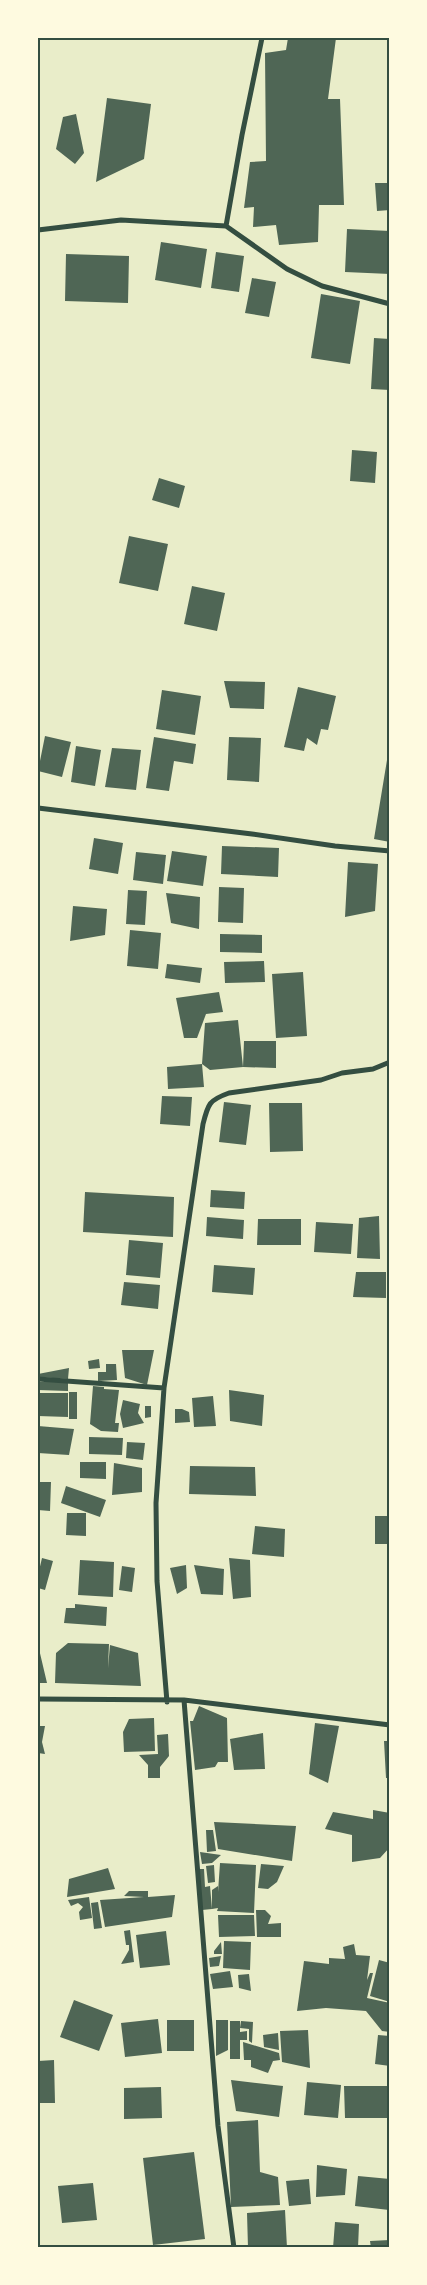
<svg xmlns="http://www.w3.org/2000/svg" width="427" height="2285" font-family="'Public Sans',sans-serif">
  <rect width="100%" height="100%" fill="#e9edc9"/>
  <path fill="#4f6655" d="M288,38h48l-8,61h12l4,106h-25l-1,37 -39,3 -3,-20 -23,2 1,-20 -10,1 6,-46 16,-1 -1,-108 21,-3z
    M107,98l44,6 -7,55 -48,23z
    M76,114l8,39 -9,11 -19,-15 7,-32z
    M375,183h15v27l-13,1z
    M347,229l43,2v43l-45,-2z
    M161,242l46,7 -6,39 -46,-8z
    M216,252l28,4 -5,36 -28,-4z
    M66,254l63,2 -1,47 -63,-2z
    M252,278l24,4 -7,35 -24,-4z
    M321,294l39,7 -10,63 -39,-6z
    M374,338l16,1v51l-19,-1z
    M352,450l25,2 -2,31 -25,-2z
    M159,478l26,8 -6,22 -27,-8z
    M129,536l39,8 -10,47 -39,-8z
    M192,586l33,7 -8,38 -33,-7z
    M224,681l41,1 -1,27 -34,-1z
    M298,687l38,9 -8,34 -7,-1 -4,16 -10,-7 -3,13 -20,-4z
    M162,690l39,6 -6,39 -39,-6z
    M45,736l26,6 -9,35 -24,-6z
    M154,737l42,7 -3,20 -19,-3 -5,30 -23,-3z
    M229,737l32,1 -2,44 -32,-2z
    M76,746l25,4 -6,36 -24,-4z
    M112,748l29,2 -5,40 -31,-3z
    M387,760h3v82l-16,-3z
    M94,838l29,5 -5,31 -29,-5z
    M222,846l57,2 -1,29 -57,-3z
    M172,851l35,5 -4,30 -36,-5z
    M136,852l30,3 -3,29 -30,-4z
    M348,862l30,2 -3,47 -30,6z
    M219,887l25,1 -1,35 -25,-1z
    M128,890l19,1 -2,34 -19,-1z
    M166,893l34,4 -1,32 -28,-6z
    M73,906l34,3 -2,26 -35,6z
    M130,930l31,3 -3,36 -31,-3z
    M220,934l42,1v18l-42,-1z
    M264,961l1,21 -40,1 -1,-21z
    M167,964l35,4 -2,15 -35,-5z
    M303,972l4,64 -31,2 -4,-64z
    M219,992l4,20 -17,2 -9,24h-13l-8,-40z
    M238,1020l5,47 1,-26h32v27l-33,-1 -33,3 -8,-6 3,-41z
    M202,1064l2,23 -36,2 -1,-22z
    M162,1096l30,1 -2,29 -30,-2z
    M224,1102l27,3 -5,40 -27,-3z
    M269,1103h33l1,48 -33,1z
    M211,1190l34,2 -1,17 -34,-2z
    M85,1192l89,5 -1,40 -90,-5z
    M379,1216l1,43 -23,-1 2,-40z
    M207,1217l37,3 -1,19 -37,-3z
    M258,1219h43v26h-44z
    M316,1222l37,2 -2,30 -37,-2z
    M129,1240l34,3 -3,35 -34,-3z
    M214,1265l41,3 -2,27 -41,-3z
    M356,1272h30v26l-33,-1z
    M124,1282l36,3 -2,24 -37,-4z
    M122,1350h32l-7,35 -22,-7z
    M99,1359l1,9 -11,1 -1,-8z
    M106,1364h10l1,16 -19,1v-9h8z
    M69,1368l-1,11 -30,-2v-3z
    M38,1382h30v9l-30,-1z
    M93,1386l11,1v2l15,1 -4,33h4l-1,9 -17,-1 -11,-7z
    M229,1390l35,5 -2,31 -32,-5z
    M69,1392h8v27h-8z
    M38,1393h30v24l-30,-1z
    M213,1396l3,30 -22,1 -2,-29z
    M123,1400l17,4 -2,9 6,10 -21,5 -3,-14z
    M145,1406h6v11l-6,1z
    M175,1409h7l7,3 1,10 -15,1z
    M38,1426l36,3 -5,26 -31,-2z
    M89,1437l34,1 -1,17 -33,-1z
    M127,1442l18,1 -2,17 -17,-2z
    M80,1462h26v17l-26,-1z
    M114,1463l28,5v24l-30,3z
    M190,1466l65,1 1,29 -67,-2z
    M38,1482h13l-1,29 -12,-1z
    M66,1486l40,14 -6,17 -39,-14z
    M67,1513h19v23l-20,-1z
    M375,1516h15v28h-15z
    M255,1526l30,3 -1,28 -32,-3z
    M42,1558l11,3 -8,29 -7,-2v-13z
    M229,1558l21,2 1,37 -18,2z
    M80,1560l34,2 -1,35 -35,-2z
    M186,1565l1,23 -10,6 -7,-26z
    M194,1565l30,4 -1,26 -22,-1z
    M122,1566l13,2 -3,24 -13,-2z
    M75,1604l32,3 -1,19 -42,-3 2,-15h9z
    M68,1643l41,1 -1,24 2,-23 28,8 3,33 -86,-3 1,-30z
    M38,1649h1l8,34h-9z
    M199,1706l28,12 1,44h-10l-3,5 -20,3 -5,-49h3z
    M154,1718l1,33 -31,1 -1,-20 6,-13z
    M315,1723l24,3 -11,57 -19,-9z
    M38,1726h7l-3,16 3,12 -7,-1z
    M263,1733l2,36 -31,1 -4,-31z
    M168,1734l1,22 -9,11v11h-12v-13l-9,-10 19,-1 -1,-19z
    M384,1741h6v37h-4z
    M373,1810l17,3v34l-10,11 -28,4v-27l-27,-6 8,-17 40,7z
    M214,1822l82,4 -4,35 -74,-12z
    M206,1830h7l3,21 -9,1z
    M200,1852l21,3 -9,8 -10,1z
    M220,1863l36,2 -2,48 -37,-2 1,-3 -6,1v-19l6,-4v6z
    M261,1864l23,2 -7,16 -9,7 -10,-1z
    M214,1865l1,17 -7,1 -2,-17z
    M108,1868l7,21 -48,8 2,-18z
    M199,1869h5l1,18 5,-1 2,23 -10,1z
    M129,1891h19v6l27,-2 -3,22 -67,10 -5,-27 44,-3 -20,-1z
    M89,1897l3,21 -12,2 -1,-8 4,-5 -5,-4 -7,3 -3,-6z
    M98,1902l4,26 -8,1 -3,-26z
    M256,1910h9l6,6 -3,8 13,-1v14h-24z
    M218,1915h36l1,21 -36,1z
    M130,1930l4,32 -13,2 8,-14v-5h-3l-2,-14z
    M166,1931l4,34 -30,3 -4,-33z
    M224,1941l27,1 -1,28 -27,-2z
    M221,1942l1,12h-8v-3z
    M354,1944l2,11 14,1 -3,24 3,-7h3l-6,25 23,5v29l-8,-1 -16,-20 -40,-3 -29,3 7,-50 25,3v-6l16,1 -2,-12z
    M221,1956l-2,10 -9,1 -1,-9z
    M379,1960l11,3v39l-20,-6z
    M230,1971l3,16 -20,2 -3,-15z
    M249,1974l2,17 -12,-3 -1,-13z
    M74,2000l39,15 -14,36 -39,-14z
    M158,2019l4,34 -37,4 -4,-34z
    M167,2020h27v31h-27z
    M216,2020h12v30l-12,6z
    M230,2021h10v11l7,-1v9h-7v19h-10z
    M241,2021l12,1 -1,21 -3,-2v-12l-9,-1z
    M308,2030l2,38 -28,-6 -2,-31z
    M278,2033l1,17 -15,-3 -1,-12z
    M378,2035l12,1v30l-15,-2z
    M243,2042l36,11 1,7 -7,1 -5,12 -17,-6v-7h-7z
    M54,2060l1,43h-17v-42z
    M231,2080l52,6 -4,31 -43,-6z
    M307,2082l34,3 -3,33 -34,-3z
    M344,2086h46v32h-45z
    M161,2087l1,31 -38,1v-31z
    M258,2120l2,52 18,5 2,28 -49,2 -4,-85z
    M194,2152l11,87 -52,6 -10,-87z
    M317,2165l30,4 -2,26 -29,2z
    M358,2176l32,3 -1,31 -34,-4z
    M309,2179l2,25 -22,2 -3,-25z
    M93,2183l4,37 -35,3 -4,-37z
    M285,2210l2,38h-39l-1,-35z
    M335,2222l24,2 -1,24h-25z
    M390,2240v8h-19l-1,-7z"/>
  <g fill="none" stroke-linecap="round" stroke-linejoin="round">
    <path stroke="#344e41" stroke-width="5" d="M226,226l16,-91 20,-97
      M38,230l83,-10 105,6 61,43 35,17 68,18
      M38,808l214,26 83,12 55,5
      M38,1379l126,9
      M38,1699l146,1 206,25
      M184,1700l34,426 16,122
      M167,1702l-10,-121 -1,-78 8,-115 39,-264c5,-20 6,-24 26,-31l92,-13 21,-7 31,-4 17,-7"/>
  </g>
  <rect width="427" height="2285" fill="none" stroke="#fefae0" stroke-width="78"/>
  <rect x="39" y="39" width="349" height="2207" fill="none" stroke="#344e41" stroke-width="2"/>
</svg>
